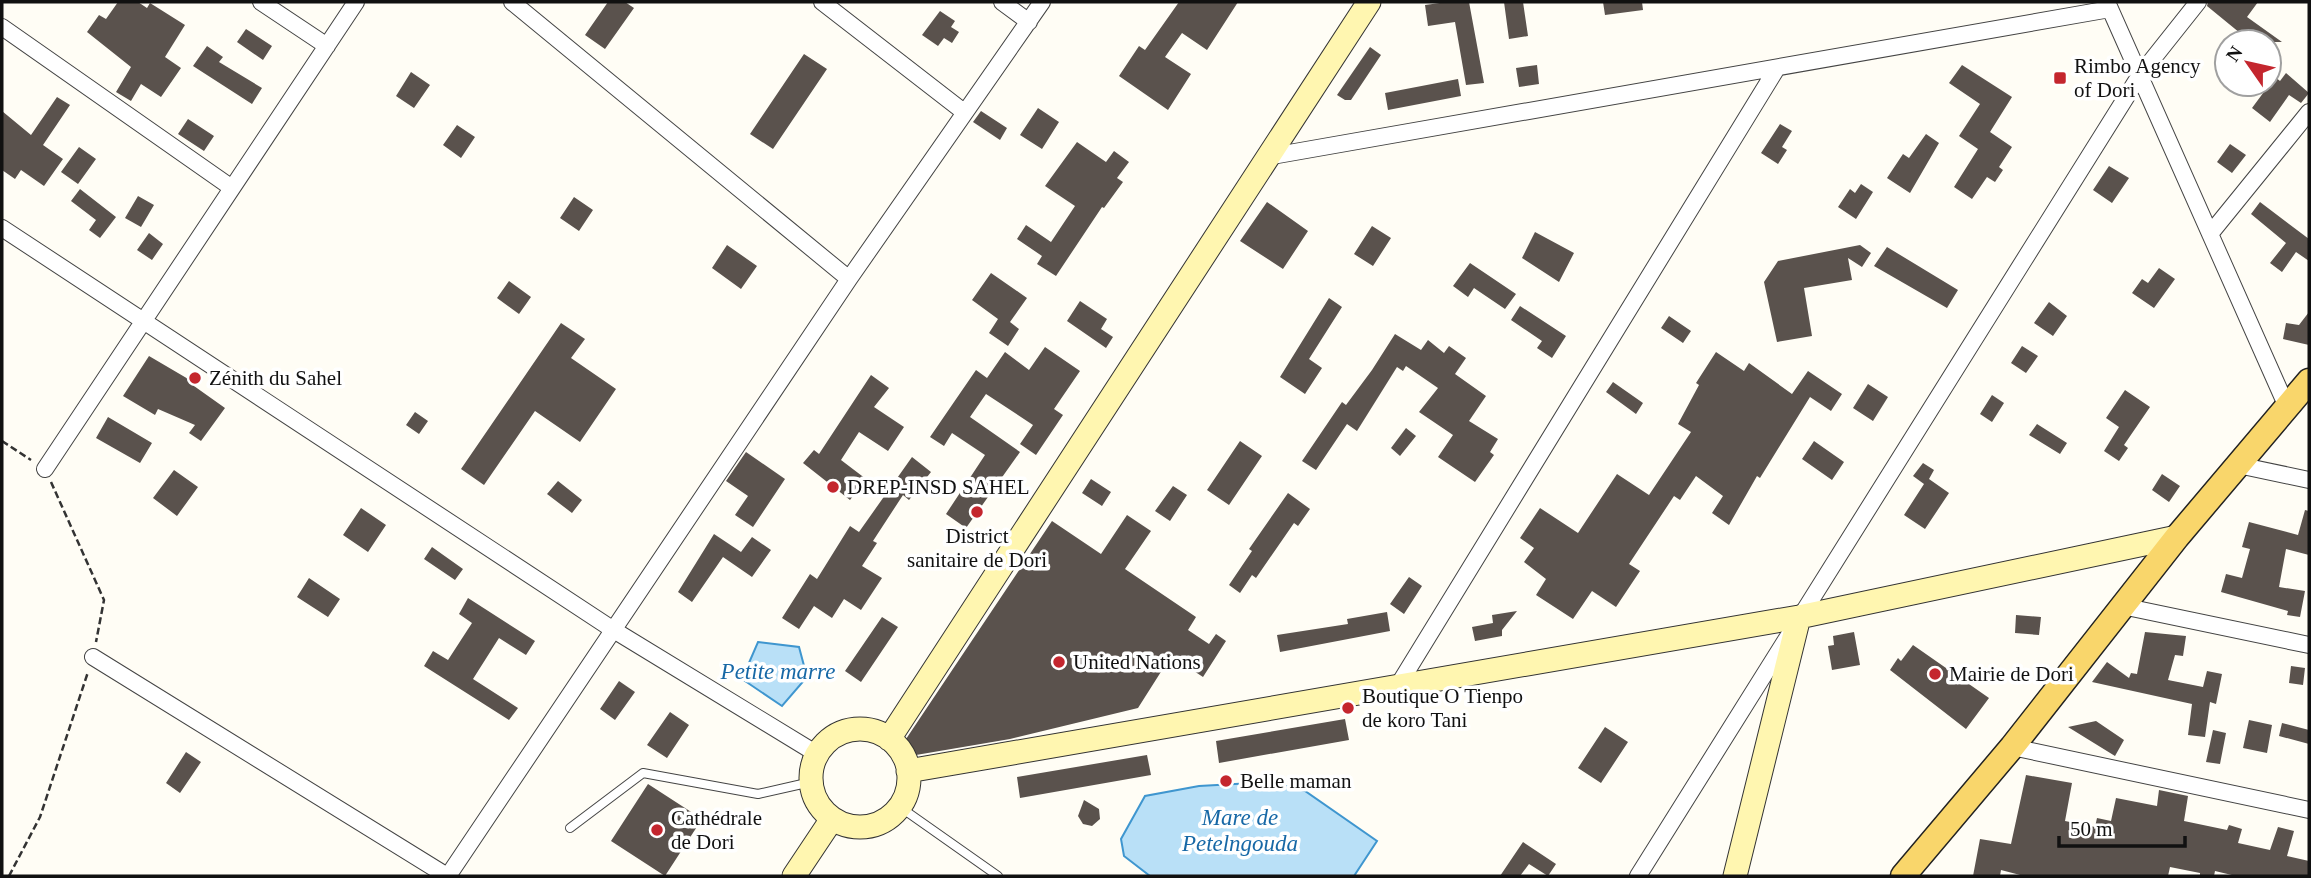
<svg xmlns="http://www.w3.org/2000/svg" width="2311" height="878" font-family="'Times New Roman',serif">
  <rect width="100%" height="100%" fill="#fffdf5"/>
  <path fill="#b9e0f7" stroke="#3f96cf" stroke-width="2" d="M758,642l41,5 8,30 -25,29 -40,-27z
    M1271,782l34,9 72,50 -23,35h-204l-26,-20 -3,-17 24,-43 54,-10z"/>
  <path fill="#5a524d" d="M118,2h20l9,6 3,-5 35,22 -20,32 16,11 -20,29 -20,-13 -10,17 -15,-9 15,-25 -44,-35 12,-17 7,4z
    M608,2h17l9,6 -29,41 -20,-14z
    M1179,2h59l-31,48 -25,-17 -17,24 26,17 -23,36 -49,-34 20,-30 6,4z
    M1447,2h22l15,81 -18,2 -11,-63 -27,4 -3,-21z
    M1504,2h19l5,34 -19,3z
    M1603,2h39l1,8 -38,5z
    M2208,2h50l-11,15 35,25h-31l-44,-36z
    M940,11l15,10 -4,6 8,5 -7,11 -8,-5 -6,8 -16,-11z
    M246,29l26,17 -9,14 -26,-18z
    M207,46l16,11 -4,5 43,26 -10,16 -59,-38z
    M1370,47l11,8 -30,45h-6l-8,-5z
    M804,54l23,15 -54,80 -23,-15z
    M1537,65l2,19 -20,3 -3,-19z
    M1962,65l50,32 -22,35 22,15 -13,20 4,3 -8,12 -8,-5 -15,22 -18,-12 24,-38 -19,-13 21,-32 -31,-21z
    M411,72l19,13 -16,23 -18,-12z
    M2286,73l23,20 -8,10 -12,-8 -19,27 -18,-14 23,-31 5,4z
    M1458,79l3,17 -73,14 -3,-17z
    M57,97l13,8 -27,40 20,14 -19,27 -23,-16 -6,9 -13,-9v-59l29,24z
    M1038,108l21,14 -17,27 -22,-14z
    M981,111l26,17 -7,12 -27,-18z
    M188,119l26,17 -10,15 -26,-17z
    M1780,124l12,7 -10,16 5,3 -9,14 -17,-11z
    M457,125l18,12 -14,21 -18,-13z
    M1926,134l13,9 -29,50 -23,-15 16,-24 6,4z
    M1077,142l29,20 8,-11 15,11 -12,16 6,4 -19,26 -2,-1 -46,69 -19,-12 5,-8 -25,-17 9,-14 25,17 24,-36 -30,-20z
    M2230,144l16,11 -14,18 -15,-11z
    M79,147l17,12 -18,25 -17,-12z
    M2109,166l20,12 -17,25 -19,-13z
    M1861,184l12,8 -17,27 -18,-12 12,-18 5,4z
    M80,189l36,28 -16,21 -11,-8 7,-10 -25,-19z
    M138,196l16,9 -13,22 -16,-9z
    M574,197l19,13 -14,21 -19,-13z
    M1267,202l41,29 -25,38 -43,-28z
    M2260,202l49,37v22l-13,-9 -14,20 -12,-9 16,-20 -35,-29z
    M1372,226l19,12 -18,28 -19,-12z
    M1535,232l39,21 -15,29 -37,-24z
    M149,233l14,11 -11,16 -15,-10z
    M727,245l30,21 -16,23 -29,-21z
    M1860,245l11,8 -9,14 -14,-9 4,22 -48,8 8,48 -35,6 -13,-60 14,-21z
    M1887,247l71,43 -11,18 -73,-42z
    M1470,263l46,31 -11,15 -31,-21 -6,9 -15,-11z
    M2159,268l16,11 -21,29 -22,-15 10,-14 6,4z
    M991,273l36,25 -17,24 9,7 -11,17 -19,-13 9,-14 -26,-19z
    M509,281l22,16 -12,17 -22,-16z
    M1329,298l13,9 -33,52 13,9 -17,26 -25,-17z
    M1080,301l27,18 -6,10 12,8 -7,11 -39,-27z
    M2049,302l18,14 -14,20 -19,-13z
    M1520,306l46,30 -14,22 -15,-10 5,-7 -31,-21z
    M2309,312v33l-26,-6 3,-16 13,2z
    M1669,316l22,15 -8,12 -22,-15z
    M561,323l24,16 -14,19 45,31 -36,53 -45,-31 -51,74 -23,-16z
    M1395,334l26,16 7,-10 16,13 5,-7 17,12 -11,16 31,22 -17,25 29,18 -8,13 4,3 -19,27 -37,-25 15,-22 -34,-23 19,-24 -32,-22 -3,5 -6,-4 -40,64 -10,-7 -31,46 -14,-9 40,-59 4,3 26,-35z
    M2022,346l16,10 -12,17 -15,-10z
    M1045,347l35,24 -26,38 9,6 -27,40 -16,-11 13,-19 -47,-31 -16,23 50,35 -54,76 -20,-14 39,-59 -33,-22 -8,13 -14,-9 46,-67 11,8 18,-26 24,18z
    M1716,352l28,19 5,-8 43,31 16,-23 34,23 -11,17 -21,-14 -50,81 -3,-2 -28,49 -17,-12 11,-17 -27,-20 -16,24 -6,-4 -45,68 11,7 -24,36 -24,-16 -19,28 -37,-24 10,-16 -22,-17 10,-14 -14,-10 20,-30 38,25 39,-59 32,21 42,-63 -13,-8 21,-39 -3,-2z
    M149,356l46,27 -1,3 31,22 -24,33 -12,-8 6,-8 -37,-16 -3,6 -32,-19z
    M871,375l18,13 -15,19 30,20 -16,24 -29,-19 -18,28 25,19 -16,21 -47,-37 11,-13 5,4z
    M1613,382l30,21 -7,11 -30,-22z
    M1868,384l20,13 -15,24 -20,-13z
    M2125,390l25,17 -26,38 4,3 -9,13 -15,-10 15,-24 -13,-9z
    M1992,395l12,8 -12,19 -12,-8z
    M415,412l13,9 -9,13 -13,-9z
    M108,417l44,26 -12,20 -44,-25z
    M2037,424l30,19 -7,11 -31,-19z
    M1406,428l10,8 -16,20 -9,-8z
    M1240,441l22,15 -33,49 -22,-15z
    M1814,441l30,21 -12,18 -30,-21z
    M746,452l39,27 -32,48 -18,-12 13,-19 -22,-15z
    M912,457l19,15 -22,28 -6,-5 -30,46 4,2 -15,23 20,12 -21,32 -17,-11 -12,19 -18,-12 -15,23 -17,-11 28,-44 7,5 33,-53 9,6z
    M1923,463l11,7 -5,9 20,14 -24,36 -21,-14 20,-31 -11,-8z
    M174,470l24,17 -21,29 -24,-18z
    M2162,474l18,12 -11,16 -17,-12z
    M1091,479l20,13 -9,14 -20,-13z
    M558,481l24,19 -10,13 -25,-19z
    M1173,486l14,9 -17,26 -15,-10z
    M1288,493l22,16 -12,17 -4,-3 -38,55 -4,-3 -12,18 -11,-8 23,-34 -3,-2z
    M361,508l25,17 -18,27 -25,-17z
    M2305,510l4,1v44l-23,-6 -7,38 26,4 -5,26 -13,-2 1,-4 -67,-19 5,-18 16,4 8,-29 -8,-2 7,-25 49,13z
    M1127,515l24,16 -26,38 71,48 -8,13 21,14 7,-10 10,7 -23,36 -32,-21 -33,52 -128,31 -94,16 -11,-5 -1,-8 148,-221 49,33z
    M714,534l27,18 11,-15 19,13 -19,27 -29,-20 -31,45 -14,-10z
    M432,547l31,22 -8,11 -31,-21z
    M1409,577l13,9 -18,28 -14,-10z
    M309,578l31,21 -12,18 -31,-20z
    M468,598l67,43 -9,14 -27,-17 -26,41 45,29 -9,12 -85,-54 9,-15 15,9 24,-37 -13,-9z
    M1517,611l-15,19v6l-27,5 -3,-14 21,-4 -1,-8z
    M1387,612l3,19 -110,21 -3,-17 71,-11 -1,-5z
    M2016,615l25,2 -2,18 -24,-2z
    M882,617l16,10 -37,55 -16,-11z
    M1854,632l6,33 -28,5 -4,-24 6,-1 -1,-9z
    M2145,632l41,4 -3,20 -8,-1 -7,25 35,7 4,-16 15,3 -6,30 -6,-2 -5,35 -17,-2 4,-31 -100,-22 15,-20 22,16 2,-5 6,1z
    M1913,645l76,53 -23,31 -76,-59 8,-12 3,3z
    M2291,666l14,2 -2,17 -14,-2z
    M619,681l16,11 -20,28 -15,-11z
    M670,712l19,13 -22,33 -20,-13z
    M1345,719l4,21 -130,23 -3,-22z
    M2249,720l23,5 -5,28 -24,-5z
    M2096,721l28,19 -9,16 -47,-29z
    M2282,723l27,7v14l-30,-8z
    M1605,727l23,15 -27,41 -23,-15z
    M2213,730l13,3 -6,31 -14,-2z
    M186,752l15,10 -21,31 -14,-10z
    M1147,755l4,20 -131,23 -3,-21z
    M2026,775l46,8 -7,38 30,6 2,-9 14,3 5,-23 41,8 2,-16 29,6 -4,25 43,9 2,-5 13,4 -4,14 32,7 8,-23 16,4 -7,25 22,5v15h-73l-21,-5 -1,5h-14v-3l-30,-6 -2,9h-144l-23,-6 -1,6h-27l7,-37 31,5z
    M648,784l54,35 -37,57 -54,-35z
    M1084,800l15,9 1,10 -8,7 -9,-2 -5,-8z
    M1523,842l33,22 -8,12 -19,-12 -9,12h-20z"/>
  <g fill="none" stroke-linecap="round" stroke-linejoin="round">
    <defs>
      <path id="lane" d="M900,807l98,69
        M570,828l73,-55 115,21 53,-12"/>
      <path id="street" d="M261,2l66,44
        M512,2l337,277
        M822,2l142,110
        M1002,2l27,20
        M2107,2l180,405
        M2,27l230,161
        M1272,156l838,-147
        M2,228l610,401 205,125
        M2210,234l99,-122
        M2238,465l71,15
        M45,469l311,-467
        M2122,606l187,39
        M93,657l354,219
        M1399,684l378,-616
        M2012,747l297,63
        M448,876l401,-597 193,-277
        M1638,876l502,-801 58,-73"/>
      <path id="secondary" d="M811 778a49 49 0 1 1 98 0a49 49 0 1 1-98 0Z
        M889,739l480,-737
        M908,771l891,-154 378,-80
        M794,876l38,-57
        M1735,876l64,-259"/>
      <path id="primary" d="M1903,876l109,-129 165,-210 132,-156"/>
    </defs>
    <use href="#lane" stroke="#444" stroke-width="10"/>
    <use href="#street" stroke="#444" stroke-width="18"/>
    <use href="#secondary" stroke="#333" stroke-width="25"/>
    <use href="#primary" stroke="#222" stroke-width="27"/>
    <path stroke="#333" stroke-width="2.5" stroke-dasharray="7 3.5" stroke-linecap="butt" d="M2,441l29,19
      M51,482l53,118 -8,42
      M9,876l31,-59 48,-145"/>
    <use href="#lane" stroke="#fff" stroke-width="8"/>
    <use href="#street" stroke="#fff" stroke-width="16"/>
    <use href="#secondary" stroke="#fff6b0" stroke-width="23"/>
    <use href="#primary" stroke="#f9d66b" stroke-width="24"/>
  </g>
  <g fill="#c4262e" stroke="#fff" stroke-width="2.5">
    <rect x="2053" y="71" width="14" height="14" rx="3.5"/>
    <circle cx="195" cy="378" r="7"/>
    <circle cx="833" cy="487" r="7"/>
    <circle cx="977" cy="512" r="7"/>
    <circle cx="1059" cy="662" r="7"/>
    <circle cx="1935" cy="674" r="7"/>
    <circle cx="1348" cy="708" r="7"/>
    <circle cx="1226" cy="781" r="7"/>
    <circle cx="657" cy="830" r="7"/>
  </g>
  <g text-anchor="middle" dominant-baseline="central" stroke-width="7" stroke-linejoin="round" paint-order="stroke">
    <g font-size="21" fill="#111" stroke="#fff" text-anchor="start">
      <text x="2074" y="66">Rimbo Agency<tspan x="2074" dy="24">of Dori</tspan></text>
      <text x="209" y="378">Zénith du Sahel</text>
      <text x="847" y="487">DREP-INSD SAHEL</text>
      <text x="977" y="536" text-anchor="middle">District<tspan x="977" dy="24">sanitaire de Dori</tspan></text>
      <text x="1073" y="662">United Nations</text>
      <text x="1949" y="674">Mairie de Dori</text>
      <text x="1362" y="696">Boutique O Tienpo<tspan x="1362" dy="24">de koro Tani</tspan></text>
      <text x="1240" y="781">Belle maman</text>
      <text x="671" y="818">Cathédrale<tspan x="671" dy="24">de Dori</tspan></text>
    </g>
    <g font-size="23" font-style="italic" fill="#1768a6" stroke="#fff">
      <text x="778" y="671">Petite marre</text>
      <text x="1240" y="817">Mare de<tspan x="1240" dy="26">Petelngouda</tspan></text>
    </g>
  </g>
  <rect width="2311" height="878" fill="none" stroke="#111111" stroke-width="7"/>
  <g transform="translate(2248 63) rotate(304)"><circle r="33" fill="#ffffff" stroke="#a0a0a0" stroke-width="2"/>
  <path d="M0-5L12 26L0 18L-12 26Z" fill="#c4262e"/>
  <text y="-10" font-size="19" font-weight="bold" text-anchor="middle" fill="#111111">N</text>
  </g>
  <path d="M2059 836v10h126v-10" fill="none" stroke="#111111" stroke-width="3.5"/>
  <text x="2070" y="836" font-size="21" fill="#111111" stroke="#ffffff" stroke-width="5" paint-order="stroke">50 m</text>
</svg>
